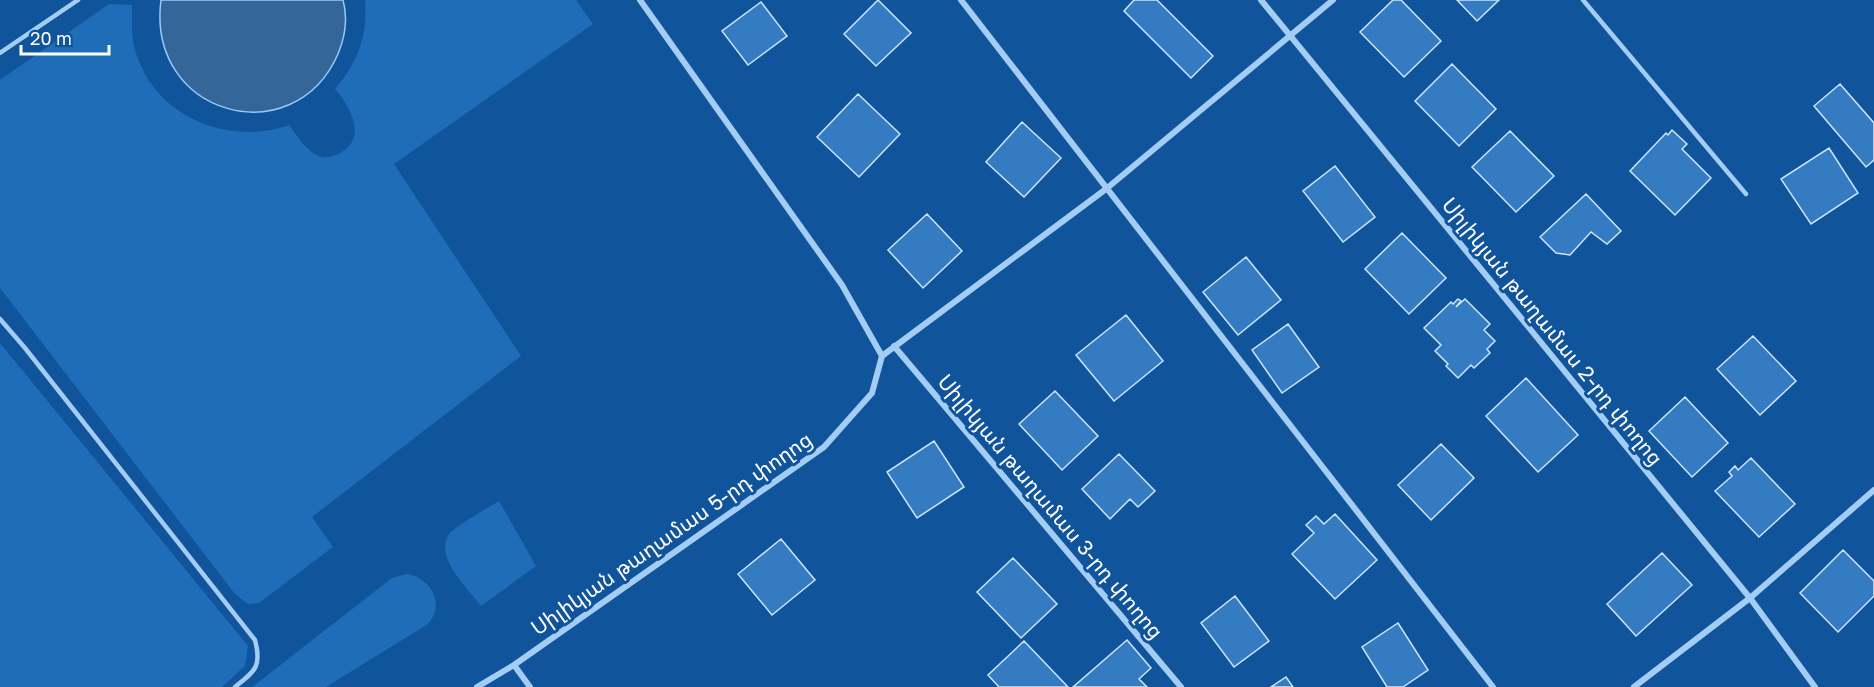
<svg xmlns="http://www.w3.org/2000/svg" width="1874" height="687" font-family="'Golos Text','Noto Sans Armenian',sans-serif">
  <rect width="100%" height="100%" fill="#10549b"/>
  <path fill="#1f6cb9" d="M365,0h211l17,24 -199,140 127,192 -209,161 21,30 -74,56 -11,1 -13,-10 -235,-306v-208l109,-76 23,1c0,17 -1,36 5,51 21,62 92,90 152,69 9,12 17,27 33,32 6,1 13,-1 18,-4 28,-15 10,-47 -5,-64 23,-27 33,-54 30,-89z
    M0,343l248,303 -3,20 -23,21h-222z
    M499,501l37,65 -55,40c-14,-19 -47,-48 -32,-72 5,-7 40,-27 50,-33z
    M407,574c24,4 39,30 21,50l-102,63h-74l140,-109z"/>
  <path fill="#356699" stroke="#96c8f8" stroke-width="1.5" d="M161,0h182c5,18 2,37 -5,54 -44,101 -192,62 -177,-54z"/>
  <path fill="#347bc1" stroke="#cce5fe" stroke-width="1.5" d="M878,0l33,33 -35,33 -32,-32z
    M1134,0h23l56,56 -22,22 -67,-67z
    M1393,0h8l40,41 -37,36 -44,-45z
    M1457,0h42l-22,21z
    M761,2l26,34 -39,29 -26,-34z
    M1452,64l44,45 -37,37 -44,-45z
    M1840,84l34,39v37l-8,7 -52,-61z
    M858,94l42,40 -41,43 -42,-40z
    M1022,122l39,36 -37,39 -38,-35z
    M1672,130l15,14 -5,5 29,29 -36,37 -45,-44 36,-38 2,2z
    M1510,131l44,45 -38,36 -44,-45z
    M1829,148l29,45 -47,31 -30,-45z
    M1335,166l40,51 -32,25 -40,-51z
    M1586,194l35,37 -14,13 -16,-12 -21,23 -14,-2 -16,-16z
    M927,214l35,37 -39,37 -35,-38z
    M1402,233l44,45 -37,36 -44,-45z
    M1246,257l35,43 -43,35 -35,-43z
    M1458,299l3,2 -5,6 9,-8 25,25 -6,6 11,11 -8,8 3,4 -16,15 -3,-3 -13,13 -12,-12 2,-2 -13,-13 6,-6 -17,-17 27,-26 2,2z
    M1126,315l37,46 -49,40 -38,-46z
    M1288,324l31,43 -37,26 -30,-43z
    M1753,336l43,45 -36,34 -43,-46z
    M1526,378l52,57 -40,37 -52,-56z
    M1055,391l43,45 -36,34 -43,-46z
    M1685,397l43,46 -36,34 -43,-46z
    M934,441l30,46 -47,31 -30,-46z
    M1441,444l33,34 -43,42 -33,-35z
    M1119,454l36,37 -17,16 -8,-8 -20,20 -28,-30z
    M1751,458l44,46 -36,33 -44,-46 17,-15 -3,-4 6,-6 3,4z
    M1335,514l42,46 -42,39 -43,-45 22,-21 -8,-8 10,-9 8,8z
    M781,539l34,41 -43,35 -34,-41z
    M1843,550l31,31v15l-36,36 -38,-39z
    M1662,553l30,32 -56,51 -29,-32z
    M1013,558l44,46 -36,34 -44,-46z
    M1235,596l34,45 -35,26 -33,-44z
    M1398,623l30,47 -25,17h-16l-25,-40z
    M1127,640l24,28 -12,11 8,8h-74z
    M1024,641l44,46h-69l-11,-12z
    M1286,677l7,10h-22z"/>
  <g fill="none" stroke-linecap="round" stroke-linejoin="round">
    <path stroke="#a4cdf5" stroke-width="4.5" d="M1583,0l163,194
      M0,53l78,-53
      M0,319l25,29 230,292c7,27 0,31 -20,47"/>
    <path stroke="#a4cdf5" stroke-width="6" d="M961,0l532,687
      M1261,0l489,598 65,89
      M894,346l287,341
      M882,356l224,-167 227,-189
      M514,665l16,22
      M477,687l37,-22 310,-218 48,-54 10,-37 -40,-71 -202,-285
      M1634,687l116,-89 124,-108"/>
  </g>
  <g text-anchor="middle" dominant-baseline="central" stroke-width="6" stroke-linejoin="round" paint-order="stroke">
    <g font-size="21" fill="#fff" stroke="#10549b">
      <text transform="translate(1553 331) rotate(51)">Սիլիկյան թաղամաս 2-րդ փողոց</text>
      <text transform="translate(1051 506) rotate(50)">Սիլիկյան թաղամաս 3-րդ փողոց</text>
      <text transform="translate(671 533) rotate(-35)">Սիլիկյան թաղամաս 5-րդ փողոց</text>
    </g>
  </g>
  <path d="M21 45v9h88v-9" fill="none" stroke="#ffffff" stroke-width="3"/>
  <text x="30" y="45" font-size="18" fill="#ffffff" stroke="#10549b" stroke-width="4.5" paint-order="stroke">20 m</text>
</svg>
